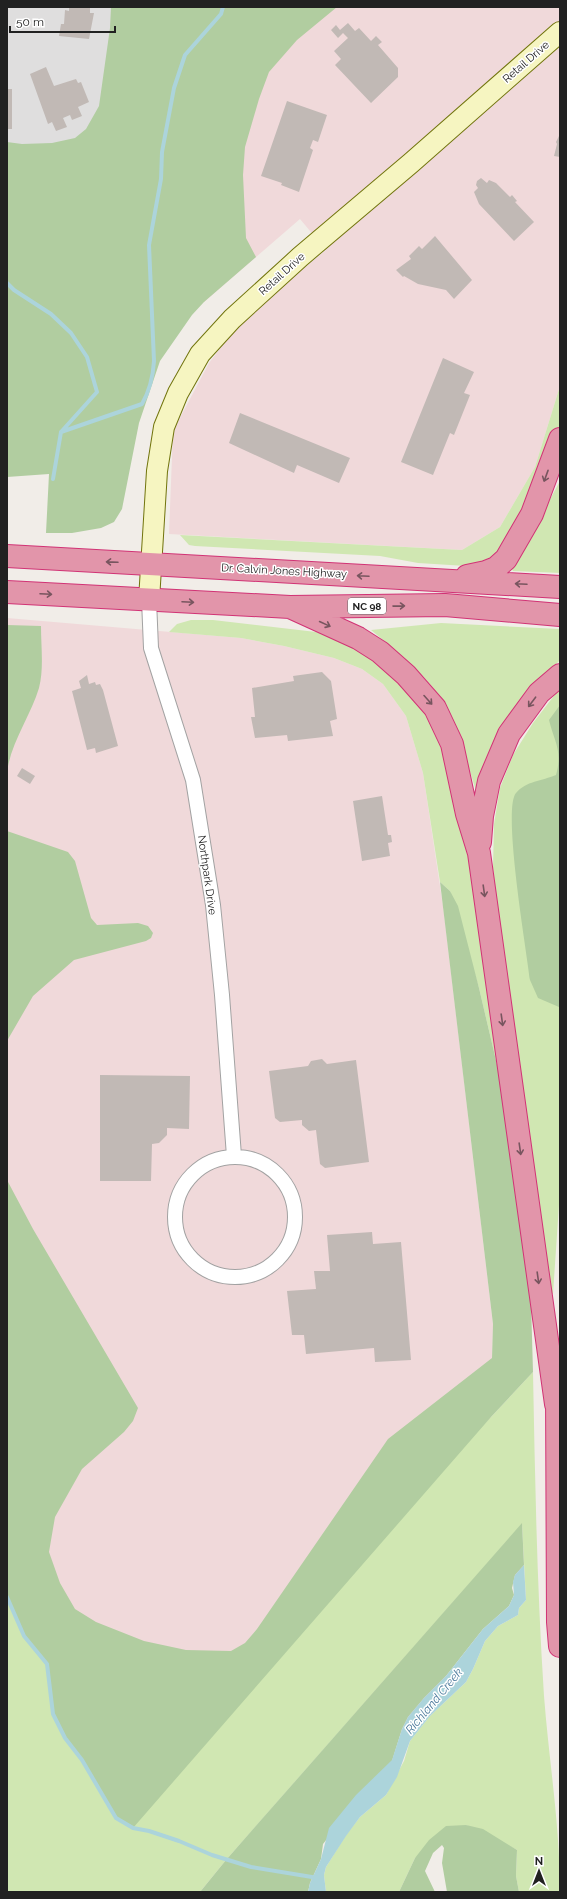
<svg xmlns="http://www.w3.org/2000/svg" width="567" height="1899" font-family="Raleway,sans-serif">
  <rect width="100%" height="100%" fill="#f1ede8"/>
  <path fill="#dfdede" d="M7,7h129l-129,470z"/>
  <path fill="#f0d9da" d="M136,7h424v379l-25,81 -35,60 -38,23 -293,-16 4,-103 36,-68 26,-34 47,-43 44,-36 -26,-31 -96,83z
    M7,618l234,20 43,8 50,12 28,11 21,15 23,32 17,57 20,133 50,418 -2,93 33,148 -120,170 -397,-138z"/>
  <path fill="#d0e7b2" d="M560,386v43l-17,43 -42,80 -20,11 -15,3 -48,-3 -38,-7 -185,-10 -6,-1 -9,-10 282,15 38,-23 35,-60z
    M560,481v92l-47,-2 -1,-2z
    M191,620h22l103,12 26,8 26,12 44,36 36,63 16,74 38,261 -23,-98 -29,-97 -10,-9 -17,-109 -17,-57 -23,-32 -21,-15 -28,-11 -50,-12 -43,-8 -72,-6 8,-8z
    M441,623l119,6v31l-29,30 -54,104c-10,-31 -18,-64 -34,-92 -16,-27 -48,-52 -72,-72z
    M560,688v502l-7,104h-7l-45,-353 -8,-73 1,-44 6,-36 13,-33 20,-32z
    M533,1372c2,108 4,216 11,324 5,65 16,130 16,196h-41l-3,-16 1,-26 -51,-25 -51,33 -16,34h-73l-2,-17 2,-8 20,-32 14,-18 26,-22 18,-34 6,-20 20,-25 36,-34 7,-13 12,-28 13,-15 20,-11 1,-7 7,-8 -4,-76 -296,336 -26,32h-193v-295l17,39 23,28 6,50 12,24 17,22 25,44 384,-387z"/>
  <path fill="#b1cda0" d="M111,7h226l-40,33 -28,32 -10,27 -14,48 -2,28 3,63 10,19 -52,45 -12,13 -32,46 -21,62 -17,86 -8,13 -13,6 -29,5h-26l3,-59 -42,3v-335l15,2 30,-1 23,-5 11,-9 13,-23 11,-78z
    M7,625l34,1c0,20 3,43 -2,62 -8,27 -28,54 -32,84z
    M560,705v291l-1,11 -21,-9 -8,-18c-3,-28 -28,-171 -14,-187 10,-12 26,-12 40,-18 7,-24 -2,-34 -7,-55z
    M7,831l61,21 7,9 16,57 6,7 41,-2 10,3 5,7 -2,5 -5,3 -72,19 -41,36 -26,45z
    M440,882l10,9 8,15 21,82 23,98 29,216 2,70 -42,45 -358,411 -17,-10 -34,-58 -17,-22 -12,-24 -7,-50 -22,-28 -17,-39v-417l26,49 105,179 -5,13 -9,11 -42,37 -27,48 -6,35 11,31 15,26 21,13 48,19 42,9 45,1 14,-8 12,-14 131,-190 104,-81 1,-34z
    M522,1523l2,42 -9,10 -3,13 2,7 -5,11 -26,23 -37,47 -22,22 -16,19 -6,12 -10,32 -17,17 -52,66 -2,15 -11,24 -2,9h-108l26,-32z
    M466,1825l17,4 34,21 -1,26 3,16h-72l-5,-29 2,-15 -2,-3 -9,8 -8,18 10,21h-36l16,-34 14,-18 17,-14z"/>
  <path fill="#acd4db" d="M524,1565l2,35 -7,8 -1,7 -20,11 -13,15 -12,28 -7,13 -36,34 -20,25 -13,36 -11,18 -26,22 -14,19 -20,31 -2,8 2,17h-18l2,-9 11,-24 8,-31 27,-33 36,-35 10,-31 6,-12 16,-19 22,-22 37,-47 26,-23 5,-11 -1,-13 2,-7z"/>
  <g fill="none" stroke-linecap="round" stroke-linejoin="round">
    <path stroke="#acd4db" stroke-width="4" d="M7,283l7,7 37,24 20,19 16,24 10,35 -36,40 -8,47
      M61,432l81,-28c8,-14 11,-26 12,-43l-5,-116 12,-66 1,-27 12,-64 11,-33 36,-41 2,-7
      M7,1597l17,39 23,28 6,50 12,24 17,22 34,58 17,10 16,3 30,10 33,14 39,12 67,11"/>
  </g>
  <path fill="#c1b9b5" d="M69,7h21v6h4l-5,26 -30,-3 2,-12h3l1,-14 4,1z
    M348,23l7,8 4,-3 12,13 5,-5 6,6 -4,3 20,23v9l-27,26 -36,-38 6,-6 -7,-8 14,-13 -5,-5 -5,5 -7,-8 5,-5 4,5z
    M46,67l8,19 22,-7 2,4 3,-1 8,20 -11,5 4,9 -10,4 -2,-5 -7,3 4,9 -11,4 -4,-9 -4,2 -18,-50z
    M7,89h5v40h-5z
    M287,101l40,14 -9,27 -5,-2 -3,8 3,2 -14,42 -18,-7 1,-2 -21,-7z
    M560,134v23l-6,-1 3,-12 -1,-2z
    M481,178l6,5 2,-3 7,3 14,14 2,-2 5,6 -2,1 19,20 -20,19 -35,-37 -5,-12 4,-4 -2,-3 1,-4z
    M435,236l37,44 -18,19 -8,-9 -28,-6 -14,-8 -1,1 -7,-7 15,-11 -2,-3 10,-10 3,3z
    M443,358l31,14 -10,21 6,2 -16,40 -4,-2 -17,42 -32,-13z
    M240,413l110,45 -11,25 -42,-18 -3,8 -65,-30z
    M322,672l9,9 6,38 -7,2 3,15 -45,5 -1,-6 -32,3 -4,-21h4l-3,-29 42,-7 -1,-5z
    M87,675l2,9 6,-2 1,3 4,-1 3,6 15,56 -22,7 -1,-5 -8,2 -15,-59 9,-3 -2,-7z
    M22,768l13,8 -5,8 -13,-8z
    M382,796l6,39h3l1,7 -4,1 2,13 -28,5 -9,-60z
    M322,1059l5,5 29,-4 13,102 -44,6 -5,-4 -4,-34 -7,1 -7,-6v-5l-22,2 -5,-4 -6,-47 39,-5 3,-5z
    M100,1075l90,1 -1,53 -22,-1v7l-8,8 -7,1 -1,37h-51z
    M372,1232l1,12 28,-2 10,118 -36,2 -1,-14 -68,6 -2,-19h-12l-5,-44 29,-2 -2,-18h16l-3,-36z"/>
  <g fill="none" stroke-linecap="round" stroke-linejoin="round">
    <defs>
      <path id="street" d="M149,600l2,48 42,132 20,125 9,90 12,161
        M175 1217a60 60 0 1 1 120 0a60 60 0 1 1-120 0Z"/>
      <path id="secondary" d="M149,600l8,-129 7,-44 14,-34 22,-39 32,-35 68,-62 111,-94 149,-131"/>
      <path id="highway" d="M7,556l553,31
        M467,576l19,-4 10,-4 10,-9 26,-45 28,-75
        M7,592l283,15 155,-2 115,10
        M290,607l68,31 22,14 26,23 29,33 17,36 15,70 12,39 77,551
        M480,842l2,-26 7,-35 20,-47 30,-41 21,-18
        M557,1390l1,232 2,24"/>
    </defs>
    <use href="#street" stroke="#a2a2a2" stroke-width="16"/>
    <use href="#secondary" stroke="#71740c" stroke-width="22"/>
    <use href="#highway" stroke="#d13375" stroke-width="24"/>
    <use href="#street" stroke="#fff" stroke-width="14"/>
    <use href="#secondary" stroke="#f6f5c1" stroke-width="20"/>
    <use href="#highway" stroke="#e295aa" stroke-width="22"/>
  </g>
  <defs><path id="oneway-shaft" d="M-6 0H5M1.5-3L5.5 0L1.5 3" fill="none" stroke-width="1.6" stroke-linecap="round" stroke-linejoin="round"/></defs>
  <g stroke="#78555f">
    <use href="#oneway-shaft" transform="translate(546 476) rotate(110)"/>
    <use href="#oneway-shaft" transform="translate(112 562) rotate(-178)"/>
    <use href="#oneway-shaft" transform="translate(363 576) rotate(-177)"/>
    <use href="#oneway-shaft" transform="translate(521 584) rotate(-177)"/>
    <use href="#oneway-shaft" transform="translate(46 594) rotate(3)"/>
    <use href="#oneway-shaft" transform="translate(188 602) rotate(3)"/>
    <use href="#oneway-shaft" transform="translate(399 606) rotate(-1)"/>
    <use href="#oneway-shaft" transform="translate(325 624) rotate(25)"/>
    <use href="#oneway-shaft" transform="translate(428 700) rotate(48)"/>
    <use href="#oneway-shaft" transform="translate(532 702) rotate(127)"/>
    <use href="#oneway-shaft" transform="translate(484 891) rotate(82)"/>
    <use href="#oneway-shaft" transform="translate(502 1020) rotate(82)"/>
    <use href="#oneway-shaft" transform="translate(520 1149) rotate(82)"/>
    <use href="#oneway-shaft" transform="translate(538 1278) rotate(82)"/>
  </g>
  <g text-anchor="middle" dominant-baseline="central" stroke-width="3" stroke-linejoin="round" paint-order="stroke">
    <rect fill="#fff" stroke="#646464" stroke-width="1" x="348" y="598" width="38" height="16" rx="3"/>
    <g font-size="10" font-weight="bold" fill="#212121">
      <text x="367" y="606">NC 98</text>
    </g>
    <g font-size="11" fill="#212121" stroke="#fff">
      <text transform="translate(526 62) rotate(-41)">Retail Drive</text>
      <text transform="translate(282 274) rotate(-42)">Retail Drive</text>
      <text transform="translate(284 571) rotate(3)">Dr. Calvin Jones Highway</text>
      <text transform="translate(207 875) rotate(82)">Northpark Drive</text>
    </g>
    <g font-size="12" font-style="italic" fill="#4c7a9c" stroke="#fff">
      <text transform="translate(434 1701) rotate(-50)">Richland Creek</text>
    </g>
  </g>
  <rect width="567" height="1899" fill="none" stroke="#212121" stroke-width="16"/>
  <g transform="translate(539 1871)" stroke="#ffffff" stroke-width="3" paint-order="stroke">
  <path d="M0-3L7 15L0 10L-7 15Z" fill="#212121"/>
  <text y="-6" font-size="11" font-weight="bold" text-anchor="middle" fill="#212121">N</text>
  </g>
  <path d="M10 26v6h105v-6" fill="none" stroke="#212121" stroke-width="2"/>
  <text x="16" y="26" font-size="12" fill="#212121" stroke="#ffffff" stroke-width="3" paint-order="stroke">50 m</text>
</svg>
